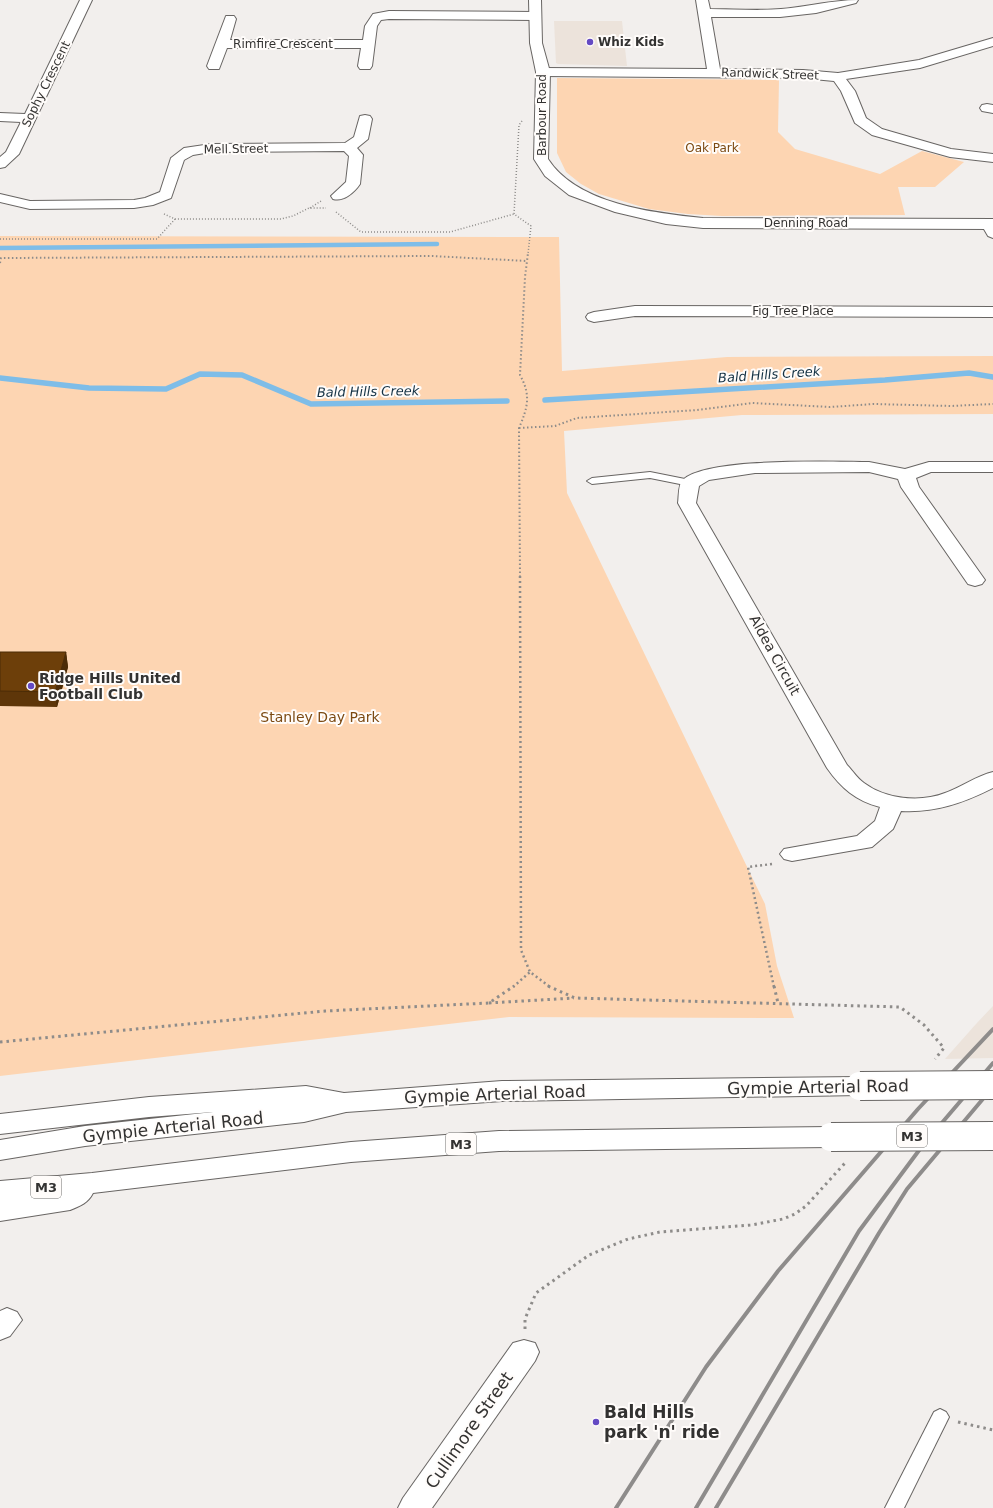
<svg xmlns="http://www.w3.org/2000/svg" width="993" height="1508" viewBox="0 0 993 1508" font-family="'DejaVu Sans',sans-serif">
  <rect width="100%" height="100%" fill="#f2efed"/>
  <!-- built -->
  <g fill="#ece3db">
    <path d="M554 21H622L627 66 558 64 556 63Z"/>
    <path d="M993 1006V1058L945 1059 976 1024Z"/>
  </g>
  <!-- green -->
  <g fill="#fdd5b2">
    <path d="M557 78 779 80 778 132 795 149 880 174 922 151 964 162 935 187H898L905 215 722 216 688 214 649 209 599 194 581 184 566 172 557 153Z"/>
    <path d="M0 236 559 237 562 371 727 357 993 356V414L742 415 564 431 567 493 765 904 777 966 794 1018 509 1017 0 1076Z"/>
  </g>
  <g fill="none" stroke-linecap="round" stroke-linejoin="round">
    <!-- stream-far1 -->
    <path stroke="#7ebde8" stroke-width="4.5" d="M0 248 437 244"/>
    <!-- stream -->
    <g stroke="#7ebde8" stroke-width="5.5">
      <path d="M0 378 89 388 166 389 200 374 242 375 311 404 507 401"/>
      <path d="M545 400 885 380 969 373 993 377"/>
    </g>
    <defs>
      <g id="service">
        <path d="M650 472 690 480 695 483 690 486 650 478 592 484 587 481 592 478Z"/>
        <path d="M940 1409 946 1412 949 1417 904 1508H885L934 1412Z"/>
      </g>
      <g id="minor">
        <path d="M80 0H92L19 154 5 167 0 168V157L6 152 21 122 0 121V113L25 114Z"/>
        <path d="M696 0H708L710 9C733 9 758 11 781 9 807 7 832 0 858 0L856 3 816 13 780 17H711L720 69 803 70 838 73 919 60 993 38V46L920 68 846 79 855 91 866 118 882 129 951 149 993 154V162L950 157 872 135 855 123 841 91 834 81 803 78 543 76 538 75 536 72 538 69 543 68 707 69Z"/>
        <path d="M389 11 535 12 539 13 541 16 539 19 535 20 389 19 381 20 377 26 372 66 370 69H360L358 66 361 48H227L219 69H209L207 66 226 16H234L236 19 230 40H363L365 26 373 14Z"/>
        <path d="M987 104 993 105V113L982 111 980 108 982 105Z"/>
        <path d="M365 115 370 116 372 119 368 139 357 148 363 155 360 184C354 193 343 202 333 199L331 196 346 182 349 156 344 151 211 152 193 155 184 160 171 198 153 205 134 208 30 209 0 202V194L30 201 134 200 145 198 160 192 171 158 184 148 211 144 345 143 354 137 360 116Z"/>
        <path d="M989 219 993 220V238L988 236 981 224 984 221Z"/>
        <path d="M635 306 993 307V317L635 316 594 322 588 320 586 317 588 314 594 312Z"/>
        <path d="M869 462 905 469 929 462H993V472H931L916 478 919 487 985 580 982 584 975 586 968 584 901 487 898 479 869 472 755 473 709 480 699 486 696 503 847 765C853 771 857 778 864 783 885 799 920 803 945 793 962 787 976 776 993 772V788C963 803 935 813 901 811L893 829 872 847 792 861 784 859 780 854 784 849 857 836 875 821 880 807C856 801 841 788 827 768L678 503C679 496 678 484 683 480 706 457 834 462 869 462Z"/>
        <path d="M7 1308 17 1312 22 1320 10 1336 0 1340V1311Z"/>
        <path d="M524 1340 535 1343 539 1352 535 1361 432 1508H398L403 1498 513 1343Z"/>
      </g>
      <path id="tertiary" d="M529 0H541L542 43 550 72 548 159C577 204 653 213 703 218L993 219V229L703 228 666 224 615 212 569 195 545 176 534 159 536 72 530 43Z"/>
      <g id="motorway">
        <path d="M860 1077 869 1079 873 1086 869 1093 860 1095 502 1101 346 1112 304 1122 85 1146 0 1160V1140L85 1126 213 1112 149 1117 0 1134V1114L149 1097 306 1086 344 1093 502 1081Z"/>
        <path d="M831 1127 841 1130 844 1137 841 1144 831 1147 499 1151 351 1162 93 1193C88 1203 80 1206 70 1210L0 1221V1181L92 1173 351 1142 499 1131Z"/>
      </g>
    </defs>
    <!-- service casing -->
    <use href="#service" stroke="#686563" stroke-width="2"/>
    <!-- minor casing -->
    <use href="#minor" stroke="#686563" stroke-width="2"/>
    <!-- tertiary casing -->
    <use href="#tertiary" stroke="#686563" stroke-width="2"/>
    <!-- motorway casing -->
    <use href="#motorway" stroke="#686563" stroke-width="2"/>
    <!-- path-far3 -->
    <g stroke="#8e8c8a" stroke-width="1.5" stroke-dasharray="1 2" stroke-linecap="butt">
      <path d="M522 121 519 125 514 214 531 226 528 254"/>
      <path d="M310 208 321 201"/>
      <path d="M336 212 361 232H450L514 214"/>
      <path d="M164 214 175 219H281L293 216 309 208H326"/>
      <path d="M0 239H157L175 219"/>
    </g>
    <!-- path-far2 -->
    <g stroke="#8e8c8a" stroke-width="2" stroke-dasharray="1.5 2.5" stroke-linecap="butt">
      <path d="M0 263 1 258 432 256 527 261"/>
      <path d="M519 428 555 426 577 418 697 410 752 403 830 407 874 404 951 406 993 404"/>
      <path d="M520 577 519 428C528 407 531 395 520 375L525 277 528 253"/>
    </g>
    <!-- path-far1 -->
    <g stroke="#8e8c8a" stroke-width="2.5" stroke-dasharray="2 3" stroke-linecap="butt">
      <path d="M520 576 521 950 530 972 550 987"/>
      <path d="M772 864 748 867 774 987"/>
      <path d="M513 987 530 972"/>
    </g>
    <!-- path -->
    <g stroke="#8e8c8a" stroke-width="3" stroke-dasharray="2.5 4" stroke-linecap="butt">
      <path d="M548 986 575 998 900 1007 924 1025 944 1048 935 1059"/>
      <path d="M774 986 778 1003"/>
      <path d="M489 1003 574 998"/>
      <path d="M0 1042 325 1011 489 1003 514 986"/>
      <path d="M525 1329V1319L536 1293 589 1255 628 1239 660 1232 752 1225 783 1219 795 1214 806 1206 845 1163"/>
      <path d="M958 1422 993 1430"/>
    </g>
    <!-- service -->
    <use href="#service" fill="#fff" fill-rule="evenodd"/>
    <!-- minor -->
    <use href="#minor" fill="#fff" fill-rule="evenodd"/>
    <!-- tertiary -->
    <use href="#tertiary" fill="#fff" fill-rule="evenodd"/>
    <!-- motorway -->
    <use href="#motorway" fill="#fff" fill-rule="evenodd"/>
    <!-- rail -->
    <g stroke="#8e8c8b" stroke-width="4">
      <path d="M616 1508 706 1367 778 1271 918 1109 993 1029"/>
      <path d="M696 1508 859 1231 923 1145 993 1063"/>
      <path d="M716 1508 879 1233 907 1189 993 1087"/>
    </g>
    <defs>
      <g id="motorway-bridge">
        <path d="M860 1086 993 1085"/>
        <path d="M831 1137 993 1136"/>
      </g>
    </defs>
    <!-- motorway-bridge casing -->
    <use href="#motorway-bridge" stroke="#686563" stroke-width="30" stroke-linecap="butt"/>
    <!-- motorway-bridge -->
    <use href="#motorway-bridge" stroke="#fff" stroke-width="28"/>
  </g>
  <!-- wall -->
  <path fill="#5e3609" d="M0 652H66L68 667 57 707 0 706Z"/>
  <!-- shaded-wall -->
  <path fill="#4c2c07" d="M66 652 68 667 57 707 55 692Z"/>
  <!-- building -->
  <path fill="#6d3f0a" stroke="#4c2c07" d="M0 652H66L55 692 0 691Z"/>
  <!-- markers -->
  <g fill="#644ac3" stroke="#fffcfa" stroke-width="1.5">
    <circle cx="590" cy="42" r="4"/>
    <circle cx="31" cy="686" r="4"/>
    <circle cx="596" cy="1422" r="4"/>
  </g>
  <g text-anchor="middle" stroke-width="4" stroke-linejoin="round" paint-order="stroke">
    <!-- far-poi labels -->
    <g font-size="12" font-weight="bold" fill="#333231" stroke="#fffcfa" text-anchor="start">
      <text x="598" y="46">Whiz Kids</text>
    </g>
    <!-- far-street labels -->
    <g font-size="12" fill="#333231" stroke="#fffcfa">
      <text x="283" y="48">Rimfire Crescent</text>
      <text transform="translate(770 74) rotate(2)" y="4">Randwick Street</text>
      <text transform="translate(46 84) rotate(-64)" y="4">Sophy Crescent</text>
      <text transform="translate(542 115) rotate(-90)" y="4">Barbour Road</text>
      <text transform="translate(236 149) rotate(-1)" y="4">Mell Street</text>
      <text x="806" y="227">Denning Road</text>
      <text x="793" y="315">Fig Tree Place</text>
    </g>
    <!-- far-park labels -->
    <g font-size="12" fill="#7c4a12" stroke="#fffcfa">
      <text x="712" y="152">Oak Park</text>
    </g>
    <!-- far-water labels -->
    <g font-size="13" font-style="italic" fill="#143143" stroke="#fffcfa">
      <text transform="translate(769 374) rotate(-4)" y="5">Bald Hills Creek</text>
      <text transform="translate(368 391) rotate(-1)" y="5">Bald Hills Creek</text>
    </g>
    <!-- shield labels -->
    <g fill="#fffcfa" stroke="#706f6d" stroke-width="1">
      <rect x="897" y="1125" width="30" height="22" rx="3"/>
      <rect x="446" y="1133" width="30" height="22" rx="3"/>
      <rect x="31" y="1176" width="30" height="22" rx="3"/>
    </g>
    <g font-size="13" font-weight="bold" fill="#333231">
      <text x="912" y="1141">M3</text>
      <text x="461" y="1149">M3</text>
      <text x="46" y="1192">M3</text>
    </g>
    <!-- street labels -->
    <g font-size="14" fill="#333231" stroke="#fffcfa">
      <text transform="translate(775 655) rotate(61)" y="5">Aldea Circuit</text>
    </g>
    <!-- poi labels -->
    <g font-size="14" font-weight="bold" fill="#333231" stroke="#fffcfa" text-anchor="start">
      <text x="39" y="683">Ridge Hills United<tspan x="39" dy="16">Football Club</tspan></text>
    </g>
    <!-- park labels -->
    <g font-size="14" fill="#7c4a12" stroke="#fffcfa">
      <text x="320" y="722">Stanley Day Park</text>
    </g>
    <!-- near-street labels -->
    <g font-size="17" fill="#333231" stroke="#fffcfa">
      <text transform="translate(818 1087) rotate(-1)" y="6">Gympie Arterial Road</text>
      <text transform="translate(495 1094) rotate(-2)" y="6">Gympie Arterial Road</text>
      <text transform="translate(173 1127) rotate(-6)" y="6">Gympie Arterial Road</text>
      <text transform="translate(469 1430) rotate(-55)" y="6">Cullimore Street</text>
    </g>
    <!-- near-poi labels -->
    <g font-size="17" font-weight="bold" fill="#333231" stroke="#fffcfa" text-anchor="start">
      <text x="604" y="1418">Bald Hills<tspan x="604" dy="20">park 'n' ride</tspan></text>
    </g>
  </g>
</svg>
